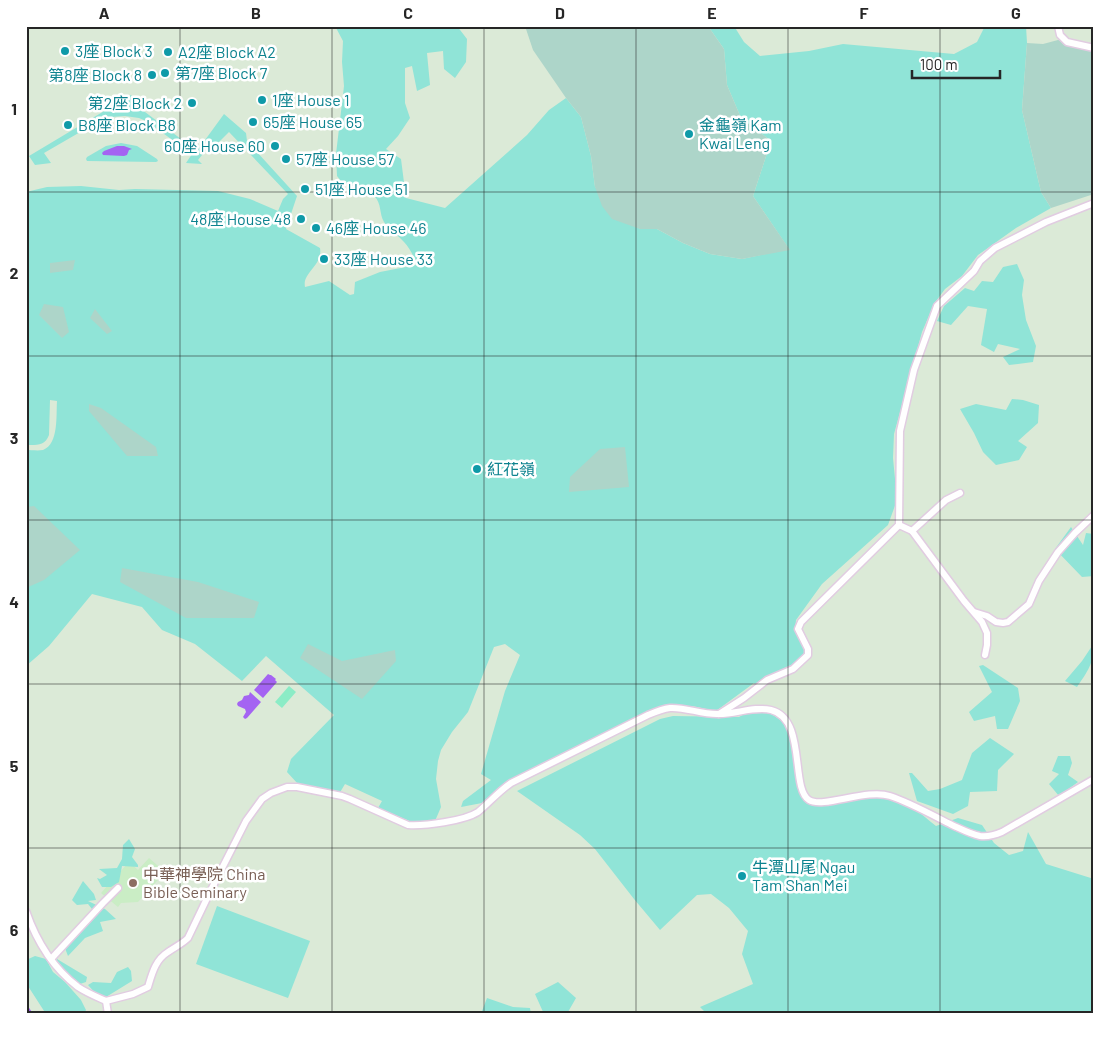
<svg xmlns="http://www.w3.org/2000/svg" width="1120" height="1040" viewBox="0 0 1120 1040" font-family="Barlow,'Noto Sans TC',sans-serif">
  <rect width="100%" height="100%" fill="#dbead7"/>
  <!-- education -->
  <path fill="#caedc5" d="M149 858 165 872 138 902 121 903 118 907 101 893 129 862 138 870Z"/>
  <!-- green -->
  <g fill="#90e4d7">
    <path d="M335 26H457L467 39 466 62 455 78 444 69 443 51 427 53 430 85 417 91 412 66 405 68V103L410 118 398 136 386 149 401 159 406 198 445 208 527 135 549 110 566 98 581 117 591 156 595 187 640 229H657L683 243 710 254 742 259 789 249 753 196 771 141 741 118 727 85 724 49 708 26H734L744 42 760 56 809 51 843 44 954 54 977 42 985 26H1026L1027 43 1022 110 1041 192 1051 208 1016 228 978 255 962 276 945 289 934 304 922 332 894 434 893 458 897 500 888 525 822 584 796 620 795 630 806 649 801 658 760 689 754 683 716 711 692 706H670L597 737 510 780 482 803 461 807 463 801 491 780 481 774 505 691 520 655 505 644 494 647 468 712 452 732 441 750 438 761 436 779 441 807 435 821 412 822 378 808 382 801 345 784 339 794 298 784 287 772 291 759 334 715 266 656 242 681 195 644 162 630 142 607 92 594 49 646 26 666V450C31 450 38 451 43 450 59 444 56 415 57 401L50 400 49 435C45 446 37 445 26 445V192L47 187 81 186 119 190 135 189 218 191 250 199 278 211 283 199 288 194 229 132 209 152 206 150 198 160 202 164 186 163 192 154 146 121 139 118 125 116 111 117 101 120 44 153 51 163 35 165 29 156 131 95 141 109 197 151 224 114 246 133 247 141 297 196 286 229 320 248C323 266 302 272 305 287L329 281 350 295 354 294 355 282 380 272 416 265 417 263C413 256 410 248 404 242 398 235 389 230 384 222 379 214 382 203 374 196L341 181 337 176 336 154 344 86 342 62 343 41Z"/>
    <path d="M121 143 137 146 157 159 158 161 156 162 87 161 86 159 87 157 106 146Z"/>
    <path d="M1017 264 1024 280 1022 295 1026 320 1036 346 1033 362 1009 365 1003 357 1020 349 998 344 994 352 981 345 987 309 968 306 951 325 937 321 944 306 965 288 974 291 982 281 993 282 1003 267Z"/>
    <path d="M1012 399 1023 400 1039 405 1038 423 1018 441 1027 447 1019 460 996 465 983 452 974 433 960 409 976 404 1006 410Z"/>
    <path d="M1071 527 1083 545 1086 533 1094 534V560H1091L1094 565V576L1082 577 1055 549Z"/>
    <path d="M1094 643C1094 663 1088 671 1077 687L1065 681 1082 661Z"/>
    <path d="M983 665 1018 688 1020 701 1008 729H997L995 716 974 721 969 712 992 692 979 666Z"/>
    <path d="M773 707V715L786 724 792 745 800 792 817 804C847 800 884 789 912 807 920 812 928 820 936 826L958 818 982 825 994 843 1009 855 1023 851 1028 832 1046 864 1094 879V1014H707L700 1007 753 984 742 954 748 931 729 908 711 894 697 895 660 930 634 899 595 849 580 835 517 791 660 719 673 716 739 717 755 708Z"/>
    <path d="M990 738 1014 754 998 770 997 791 970 792 968 806 953 814 917 801 909 773H912L928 791 940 789 962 780 972 753Z"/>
    <path d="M1058 756H1070L1072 763 1068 775 1078 782 1059 796 1049 784 1059 774 1052 771Z"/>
    <path d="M129 839 135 849 132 857 138 865V867L122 866 119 882 111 887H102L97 878 100 879 107 875 99 869 117 868 122 859 123 845Z"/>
    <path d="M83 881 94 894 96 900 88 901 105 909 116 919 100 922 103 931 85 938 68 956 63 943 85 927 92 909 88 904 77 905 72 900Z"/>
    <path d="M217 906 310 941 288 998 196 964Z"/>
    <path d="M35 956 46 959 53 972 65 982 81 1000 86 1010 84 1014H46L26 983V960Z"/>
    <path d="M57 959 87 977 86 982 80 984 61 976 56 963Z"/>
    <path d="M128 967 131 971 132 981 106 997 97 995 88 985 93 982 111 983 117 972Z"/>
    <path d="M558 982 576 998 568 1012 572 1014H544L535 994Z"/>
    <path d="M487 998 513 1007 530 1008 531 1014H472L482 1011Z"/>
  </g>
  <!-- cemetery -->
  <g fill="#add5c9">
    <path d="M525 26H708L724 49 727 85 741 118 771 141 753 196 790 250 742 259 710 254 683 243 657 229H640L612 219 602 206 595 187 591 156 581 117 566 98 533 50Z"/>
    <path d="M1058 40 1094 48V194L1051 208 1041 192 1022 110 1027 43 1043 44Z"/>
    <path d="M75 260 73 270 50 273V263Z"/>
    <path d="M44 304 63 307 69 332 62 338 39 315Z"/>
    <path d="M95 309 112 331 107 334 90 318Z"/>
    <path d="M89 404 101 408 156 447 158 456H127L89 411Z"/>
    <path d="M625 447 629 487 569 492 570 477 600 449Z"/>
    <path d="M34 506 80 550 44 580 26 588V507Z"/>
    <path d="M122 568 198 582 259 602 254 618H186L120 582Z"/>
    <path d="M308 644 342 661 395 650 396 661 362 699 300 658Z"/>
  </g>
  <!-- pitch -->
  <path fill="#8becc6" d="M289 686 296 692 282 708 275 702Z"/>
  <!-- water -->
  <g fill="#a464f2">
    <path d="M117 146H124L132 149 129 150 127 155 124 156 103 155 102 153 104 151Z"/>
    <path d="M268 674 270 675H271L276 679 275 680 277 682 263 698 254 690Z"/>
    <path d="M250 692 261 702 247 718 245 719 243 717 246 712 245 709 238 706 237 704 238 702 242 700 244 696 249 695Z"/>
  </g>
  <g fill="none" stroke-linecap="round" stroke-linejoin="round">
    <!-- stream -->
    <path stroke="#a464f2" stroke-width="2" d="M26 1005 32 1014"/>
    <defs>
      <g id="street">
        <path d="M1058 26 1060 35 1067 42 1094 48"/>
        <path d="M899 525 912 531 964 601 982 622 987 633V645L985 655"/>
        <path d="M912 531 946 500 960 493"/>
        <path d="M974 612 987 616 996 622 1003 623 1008 622 1029 604 1039 581 1058 552 1075 533 1094 515"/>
        <path d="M719 714 744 698 767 680 793 669 808 655V649L798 629 801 622 899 525 900 431 914 370 937 306 974 271 980 261 995 248 1046 222 1094 203"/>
        <path d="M26 911C36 940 53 968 78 987 87 993 97 997 106 1001"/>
        <path d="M51 959 103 903 118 888"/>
        <path d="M106 1001 133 994 148 987C152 974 155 960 168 952 175 947 182 944 188 938L211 890 246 821 262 799 271 793 287 787H297L342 796 350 799 408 825C425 826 464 821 478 812 489 803 498 792 511 783L648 715C655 712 662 709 670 708 686 707 702 715 719 714 736 714 755 706 771 710 807 719 790 788 809 800 823 809 867 788 890 796 911 803 932 815 952 825 961 829 970 834 980 836 988 837 995 835 1002 832L1094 779"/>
        <path d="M106 1001 108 1014"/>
      </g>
    </defs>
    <!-- street casing -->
    <use href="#street" stroke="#e1cce1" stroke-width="9"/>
    <!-- street -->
    <use href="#street" stroke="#fff" stroke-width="6"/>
  </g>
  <!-- grid -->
  <path fill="none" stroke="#262626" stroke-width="1" stroke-opacity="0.55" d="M180 26V1014M332 26V1014M484 26V1014M636 26V1014M788 26V1014M940 26V1014M26 192H1094M26 356H1094M26 520H1094M26 684H1094M26 848H1094"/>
  <!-- markers -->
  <g fill="#0f9aa8" stroke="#fff" stroke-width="2">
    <circle cx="65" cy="51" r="5"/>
    <circle cx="168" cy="52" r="5"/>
    <circle cx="165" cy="73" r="5"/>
    <circle cx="152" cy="75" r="5"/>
    <circle cx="262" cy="100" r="5"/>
    <circle cx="192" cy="103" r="5"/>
    <circle cx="253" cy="122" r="5"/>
    <circle cx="68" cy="125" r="5"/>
    <circle cx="689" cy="134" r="5"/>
    <circle cx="275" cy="146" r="5"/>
    <circle cx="286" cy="159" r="5"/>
    <circle cx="305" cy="189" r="5"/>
    <circle cx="301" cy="219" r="5"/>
    <circle cx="316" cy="228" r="5"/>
    <circle cx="324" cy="259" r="5"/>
    <circle cx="477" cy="469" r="5"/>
    <circle cx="742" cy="876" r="5"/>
  </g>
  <circle fill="#8d6e63" stroke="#fff" stroke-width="2" cx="133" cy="883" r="5"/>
  <g text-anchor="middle" stroke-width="5" stroke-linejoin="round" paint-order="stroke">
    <!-- culture labels -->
    <g font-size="16" fill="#0d838f" stroke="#fff" text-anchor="start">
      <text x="75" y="57">3座 Block 3</text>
      <text x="178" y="58">A2座 Block A2</text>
      <text x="175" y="79">第7座 Block 7</text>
      <text x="142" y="81" text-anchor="end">第8座 Block 8</text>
      <text x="272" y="106">1座 House 1</text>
      <text x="182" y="109" text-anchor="end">第2座 Block 2</text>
      <text x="263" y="128">65座 House 65</text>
      <text x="78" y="131">B8座 Block B8</text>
      <text x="699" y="131">金龜嶺 Kam<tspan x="699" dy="18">Kwai Leng</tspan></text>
      <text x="265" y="152" text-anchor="end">60座 House 60</text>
      <text x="296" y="165">57座 House 57</text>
      <text x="315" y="195">51座 House 51</text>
      <text x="291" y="225" text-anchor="end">48座 House 48</text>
      <text x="326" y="234">46座 House 46</text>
      <text x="334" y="265">33座 House 33</text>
      <text x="487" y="475">紅花嶺</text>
      <text x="752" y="873">牛潭山尾 Ngau<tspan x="752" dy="18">Tam Shan Mei</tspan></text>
    </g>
    <!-- education labels -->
    <g font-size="16" fill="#785e54" stroke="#fff" text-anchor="start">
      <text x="143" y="880">中華神學院 China<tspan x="143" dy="18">Bible Seminary</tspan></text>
    </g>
  </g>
  <!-- border -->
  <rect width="1120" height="1040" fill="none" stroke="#ffffff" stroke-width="55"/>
  <!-- scale -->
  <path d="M912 70v8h88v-8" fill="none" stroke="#262626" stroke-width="2.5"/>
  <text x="920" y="70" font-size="15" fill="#262626" stroke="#ffffff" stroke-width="4" paint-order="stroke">100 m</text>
  <rect x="28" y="28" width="1064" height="984" fill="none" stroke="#262626" stroke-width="2"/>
  <g font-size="16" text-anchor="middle" font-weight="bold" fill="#262626">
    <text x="104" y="19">A</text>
    <text x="256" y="19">B</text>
    <text x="408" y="19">C</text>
    <text x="560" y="19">D</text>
    <text x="712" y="19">E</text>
    <text x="864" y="19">F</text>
    <text x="1016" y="19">G</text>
    <text x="14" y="115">1</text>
    <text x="14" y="279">2</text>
    <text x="14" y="444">3</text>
    <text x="14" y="608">4</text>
    <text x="14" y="772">5</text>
    <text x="14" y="936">6</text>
  </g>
</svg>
